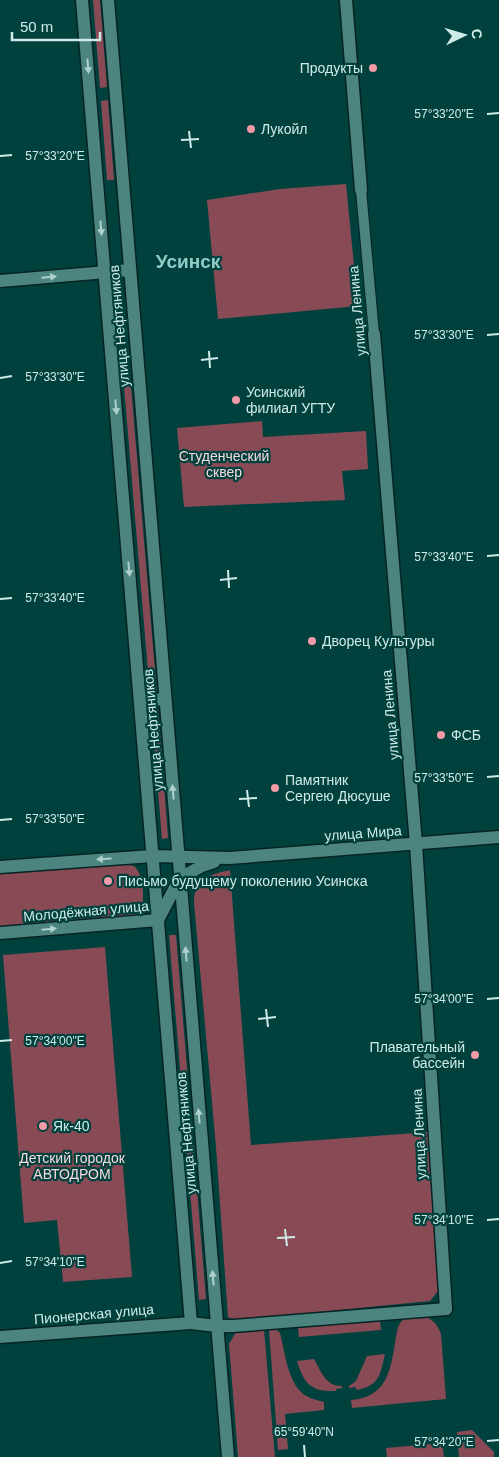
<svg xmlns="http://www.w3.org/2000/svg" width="499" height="1457" viewBox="0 0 499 1457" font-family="Arial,sans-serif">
  <rect width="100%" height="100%" fill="#00413e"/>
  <!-- green -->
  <g fill="#884b56">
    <path d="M93 0H100L107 87 100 88Z"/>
    <path d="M108 100 114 180H107L101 101Z"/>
    <path d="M346 184 358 306 218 319 207 200 280 189Z"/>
    <path d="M122 363H129L157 694 150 695Z"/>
    <path d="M262 421 263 437 366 431 368 469 342 471 345 500 184 507 177 428Z"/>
    <path d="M158 706 168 838 162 839 151 707Z"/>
    <path d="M123 864 134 866C144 874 144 898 142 910L134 916 0 928V874Z"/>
    <path d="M230 870 251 1145 429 1132 440 1282 438 1291 430 1301 235 1320 228 1317 216 1147 194 903C194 878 209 875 230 870Z"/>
    <path d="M169 935H176L206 1299 199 1300Z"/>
    <path d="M105 947 132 1277 63 1282 57 1220 24 1223 3 955Z"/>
    <path d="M423 1316C434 1320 437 1324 441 1334L446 1399 352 1408 351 1400C389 1397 391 1367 396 1337 397 1331 398 1323 404 1319 409 1316 417 1317 423 1316Z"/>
    <path d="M380 1320 381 1330 299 1337 298 1328Z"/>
    <path d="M264 1330 275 1457H238L229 1344 236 1332Z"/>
    <path d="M269 1330H277L280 1333C285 1352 287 1379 302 1393 308 1398 316 1400 324 1402V1410L285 1414 288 1449 278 1450Z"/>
    <path d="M385 1354C380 1374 380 1386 356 1390V1387L349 1388V1386L356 1381 367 1356Z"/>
    <path d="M314 1359C321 1371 326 1387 342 1386V1388L336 1389V1391C311 1392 304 1384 297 1361Z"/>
    <path d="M472 1430 494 1452V1457H459L457 1432Z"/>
    <path d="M442 1443 444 1457H387L386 1448Z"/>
  </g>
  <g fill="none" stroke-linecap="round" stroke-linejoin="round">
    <defs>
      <path id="pedestrian" d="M361 190 374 334"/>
      <path id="minor" d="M217 1326H233L446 1309"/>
      <g id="tertiary">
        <path d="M346 0 361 190"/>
        <path d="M374 334 416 844 446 1309"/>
        <path d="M0 1337 191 1323"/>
      </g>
      <g id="secondary">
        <path d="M82 0 191 1323 217 1326"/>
        <path d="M108 0 228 1457"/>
        <path d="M0 281 130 270"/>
        <path d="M140 701 165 699"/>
        <path d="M0 867 152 856 229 858 499 837"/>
        <path d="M0 933 158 920 180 878 202 866 214 862"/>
      </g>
    </defs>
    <!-- pedestrian casing -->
    <use href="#pedestrian" stroke="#062422" stroke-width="12"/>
    <!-- minor casing -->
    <use href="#minor" stroke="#062422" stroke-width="15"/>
    <!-- tertiary casing -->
    <use href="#tertiary" stroke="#062422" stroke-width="15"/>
    <!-- secondary casing -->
    <use href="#secondary" stroke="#062422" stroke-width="15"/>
    <!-- pedestrian -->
    <use href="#pedestrian" stroke="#4c8480" stroke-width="10"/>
    <!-- minor -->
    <use href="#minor" stroke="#4c8480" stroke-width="12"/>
    <!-- tertiary -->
    <use href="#tertiary" stroke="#4c8480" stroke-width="12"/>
    <!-- secondary -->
    <use href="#secondary" stroke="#4c8480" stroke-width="12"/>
  </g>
  <!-- one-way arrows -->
  <defs><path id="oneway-solid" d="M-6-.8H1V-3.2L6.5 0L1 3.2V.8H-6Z" transform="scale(1.25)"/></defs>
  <g fill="#aed1ce">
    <use href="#oneway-solid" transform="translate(88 66) rotate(85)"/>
    <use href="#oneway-solid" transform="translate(101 228) rotate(85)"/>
    <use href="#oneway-solid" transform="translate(49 277) rotate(-5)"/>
    <use href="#oneway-solid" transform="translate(116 407) rotate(85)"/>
    <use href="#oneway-solid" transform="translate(129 569) rotate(85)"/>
    <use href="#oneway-solid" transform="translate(173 792) rotate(-95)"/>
    <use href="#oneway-solid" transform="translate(104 859) rotate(177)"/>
    <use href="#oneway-solid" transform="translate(49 929) rotate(-5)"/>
    <use href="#oneway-solid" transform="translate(186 954) rotate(-95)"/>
    <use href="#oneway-solid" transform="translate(199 1116) rotate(-95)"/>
    <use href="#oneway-solid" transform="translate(213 1278) rotate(-95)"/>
  </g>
  <!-- ticks -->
  <path fill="none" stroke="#cfebe8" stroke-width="2" d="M487 114 499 113M189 131 191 148M181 140 199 139M0 156 12 155M487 335 499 334M209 351 210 368M201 360 218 358M0 378 12 376M487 556 499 555M228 570 229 588M220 580 237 578M0 599 12 598M487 777 499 776M247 790 249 807M239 799 257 798M0 820 12 819M487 999 499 998M266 1009 268 1027M258 1019 276 1017M0 1041 12 1040M487 1220 499 1219M285 1229 287 1246M277 1238 295 1237M0 1263 12 1261M487 1441 499 1440M304 1445 305 1457"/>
  <!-- markers -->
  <g fill="#f39aa9" stroke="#00413e" stroke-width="2">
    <circle cx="373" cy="68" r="5"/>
    <circle cx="251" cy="129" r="5"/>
    <circle cx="236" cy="400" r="5"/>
    <circle cx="312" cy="641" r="5"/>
    <circle cx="441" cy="735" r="5"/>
    <circle cx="275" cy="788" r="5"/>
    <circle cx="108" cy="881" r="5"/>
    <circle cx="475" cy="1055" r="5"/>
    <circle cx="43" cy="1126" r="5"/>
  </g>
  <g text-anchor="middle" stroke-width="4.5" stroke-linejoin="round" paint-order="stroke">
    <!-- poi labels -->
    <g font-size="14" fill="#cfebe8" stroke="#00413e" text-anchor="start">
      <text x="363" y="73" text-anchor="end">Продукты</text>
      <text x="261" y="134">Лукойл</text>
      <text x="246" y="397">Усинский<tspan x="246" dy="16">филиал УГТУ</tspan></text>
      <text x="322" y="646">Дворец Культуры</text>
      <text x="451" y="740">ФСБ</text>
      <text x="285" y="785">Памятник<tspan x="285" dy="16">Сергею Дюсуше</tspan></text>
      <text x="118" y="886">Письмо будущему поколению Усинска</text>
      <text x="465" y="1052" text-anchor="end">Плавательный<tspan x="465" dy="16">бассейн</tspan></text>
      <text x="53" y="1131">Як-40</text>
    </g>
    <!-- street labels -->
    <g font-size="14" fill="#cfebe8" stroke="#00413e">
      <text transform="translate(357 311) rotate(-95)" y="5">улица Ленина</text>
      <text transform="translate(119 326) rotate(-95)" y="5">улица Нефтяников</text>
      <text transform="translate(390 715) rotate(-95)" y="5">улица Ленина</text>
      <text transform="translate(153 730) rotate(-95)" y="5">улица Нефтяников</text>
      <text transform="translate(363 833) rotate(-4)" y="5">улица Мира</text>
      <text transform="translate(86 911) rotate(-5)" y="5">Молодёжная улица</text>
      <text transform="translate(186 1133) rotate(-95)" y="5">улица Нефтяников</text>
      <text transform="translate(419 1134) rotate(-93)" y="5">улица Ленина</text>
      <text transform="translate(94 1314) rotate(-5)" y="5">Пионерская улица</text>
    </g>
    <!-- park labels -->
    <g font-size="14" fill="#f6dadd" stroke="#00413e">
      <text x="224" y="461">Студенческий<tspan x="224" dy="16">сквер</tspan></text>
      <text x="72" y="1163">Детский городок<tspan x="72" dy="16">АВТОДРОМ</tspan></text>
    </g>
    <!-- district labels -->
    <g font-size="19" font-weight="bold" fill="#92ccc7" stroke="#00413e">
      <text x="188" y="268">Усинск</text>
    </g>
  </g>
  <g font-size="12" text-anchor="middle" fill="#cfebe8" stroke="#00413e" stroke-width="4.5" stroke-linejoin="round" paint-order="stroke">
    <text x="444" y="118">57°33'20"E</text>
    <text x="55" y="160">57°33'20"E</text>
    <text x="444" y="339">57°33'30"E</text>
    <text x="55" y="381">57°33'30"E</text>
    <text x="444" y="561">57°33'40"E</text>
    <text x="55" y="602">57°33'40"E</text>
    <text x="444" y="782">57°33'50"E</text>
    <text x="55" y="823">57°33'50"E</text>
    <text x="444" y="1003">57°34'00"E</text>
    <text x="55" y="1045">57°34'00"E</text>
    <text x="444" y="1224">57°34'10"E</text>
    <text x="55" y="1266">57°34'10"E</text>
    <text x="304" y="1436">65°59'40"N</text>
    <text x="444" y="1446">57°34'20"E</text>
  </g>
  <!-- north arrow -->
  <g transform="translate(464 35) rotate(85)" stroke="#00413e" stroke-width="4" paint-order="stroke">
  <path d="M0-4L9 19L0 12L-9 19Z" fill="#cfebe8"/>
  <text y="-8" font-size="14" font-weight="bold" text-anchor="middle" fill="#cfebe8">С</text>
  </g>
  <!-- scale -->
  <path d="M12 32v8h88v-8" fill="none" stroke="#cfebe8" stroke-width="2.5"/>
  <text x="20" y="32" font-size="15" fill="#cfebe8" stroke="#00413e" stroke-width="4" paint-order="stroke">50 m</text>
</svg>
